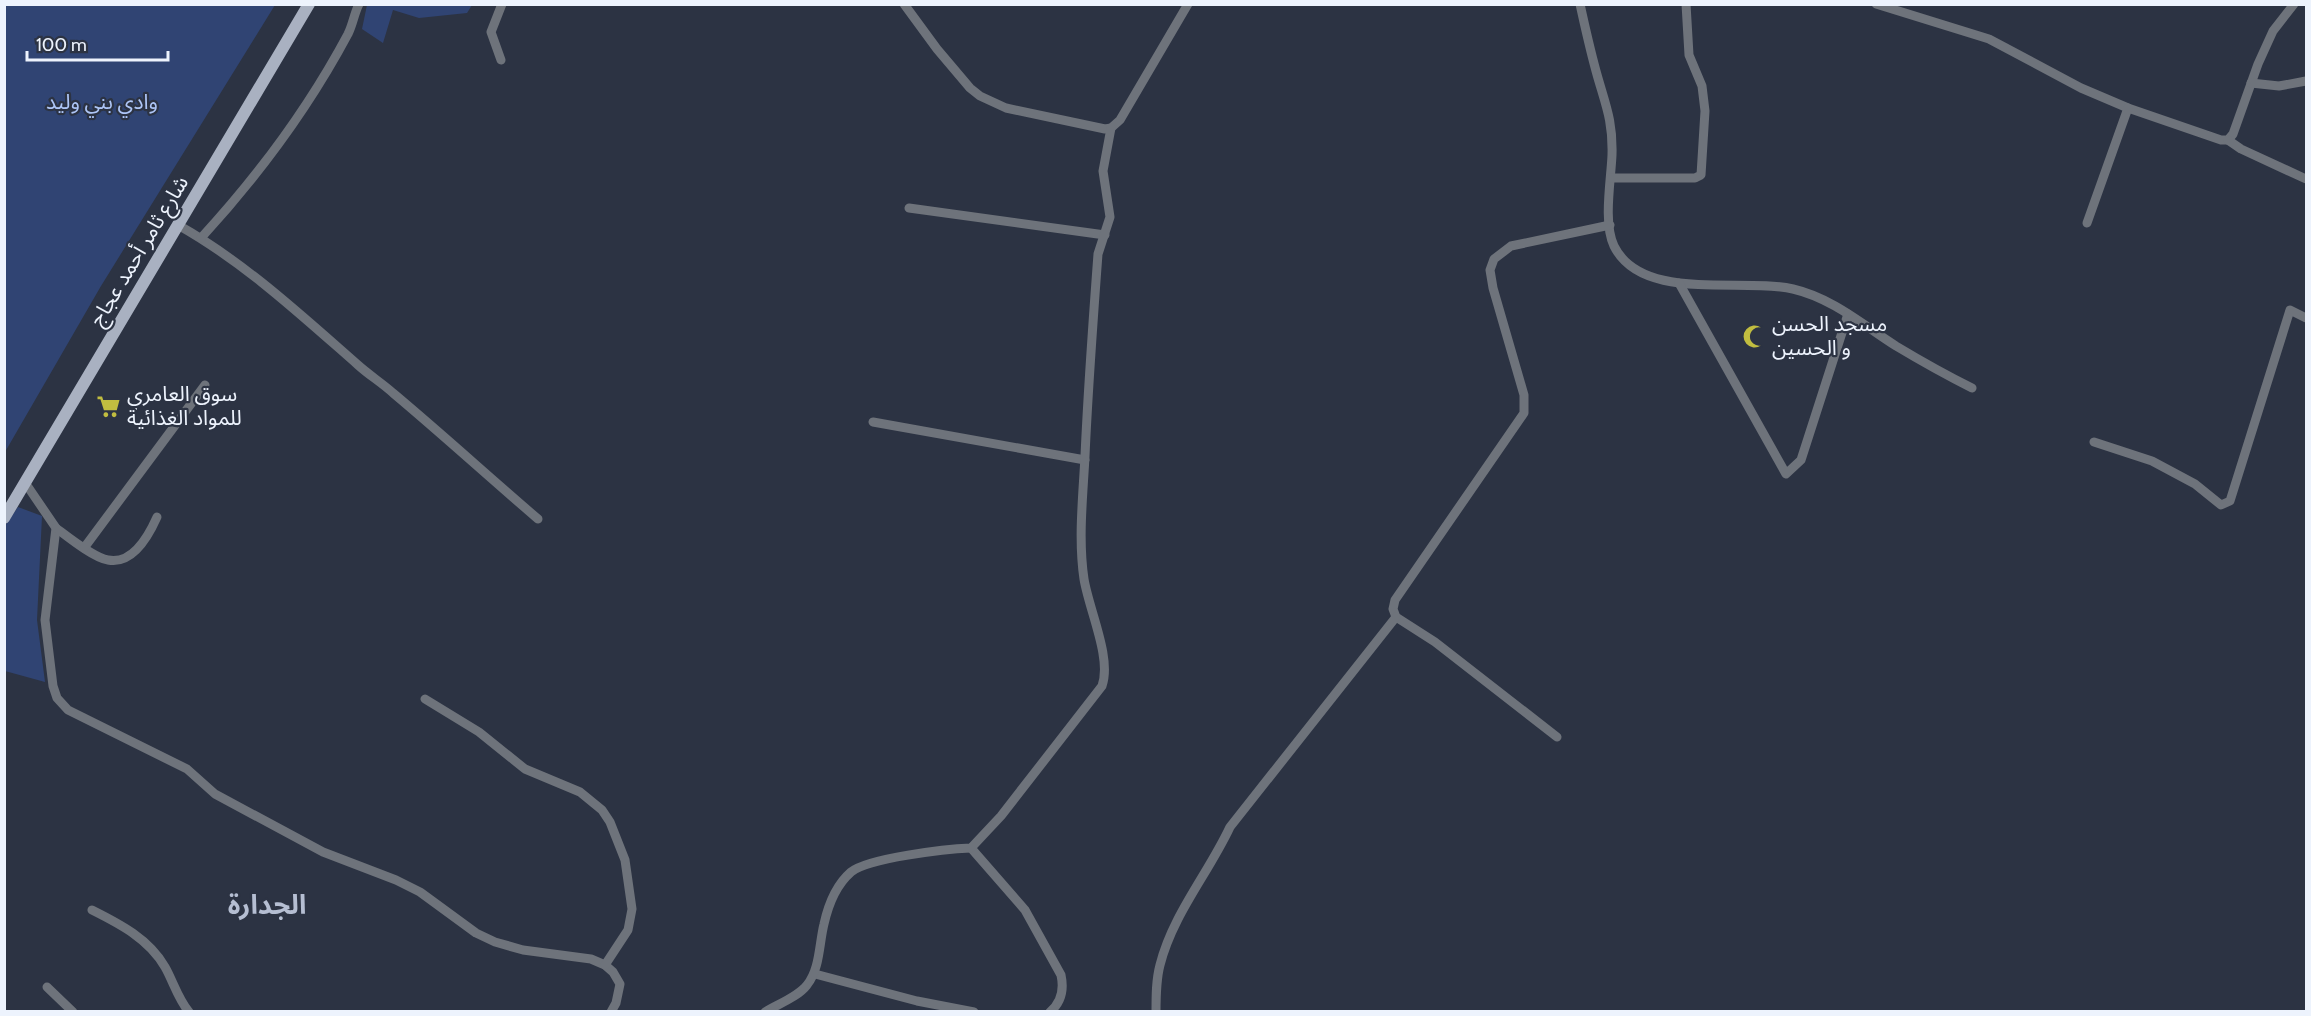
<svg xmlns="http://www.w3.org/2000/svg" width="2311" height="1016" viewBox="0 0 2311 1016" font-family="Cabin,'Noto Sans Arabic',sans-serif">
  <rect width="100%" height="100%" fill="#2c3343"/>
  <!-- green -->
  <g fill="#304473">
    <path d="M5 4 275 5 101 286 5 452Z"/>
    <path d="M367 5V4L472 5 467 13 419 18 393 10 383 43 362 29Z"/>
    <path d="M18 507 42 516 37 620 45 682 5 671 4 527Z"/>
  </g>
  <g fill="none" stroke-linecap="round" stroke-linejoin="round">
    <!-- minor -->
    <g stroke="#6e737b" stroke-width="9">
      <path d="M904 4 937 49 970 88 980 96 1006 108 1105 129 1111 128 1120 120 1188 4"/>
      <path d="M1580 4C1585 27 1590 49 1596 71 1605 104 1613 119 1612 155 1611 180 1603 223 1614 246 1642 303 1743 277 1793 289 1832 298 1863 325 1896 346 1921 361 1946 375 1972 388"/>
      <path d="M1876 4 1989 39 2081 88 2128 108 2221 140H2228L2233 134 2258 64 2273 31 2294 4"/>
      <path d="M501 60 491 32 502 4"/>
      <path d="M2251 83 2279 86 2306 81"/>
      <path d="M2228 140 2241 149 2306 179"/>
      <path d="M1611 178H1695L1701 175 1705 111 1702 86 1689 55 1686 4"/>
      <path d="M909 208 1105 235"/>
      <path d="M2087 223 2128 108"/>
      <path d="M178 225C244 262 301 315 358 365 369 375 382 383 393 393 442 434 489 477 538 519"/>
      <path d="M201 238C258 176 308 109 348 34 353 24 354 14 359 4"/>
      <path d="M1679 283 1786 474 1801 460 1848 314"/>
      <path d="M873 422 1085 460"/>
      <path d="M2094 442 2152 461 2195 484 2221 505 2230 501 2290 310 2306 318"/>
      <path d="M26 484 56 528 45 620 53 686 57 698 68 710 187 769 215 794 323 852 396 880 420 892 476 933 495 942 523 950 591 959 605 965 613 972 620 984 616 1003 611 1012"/>
      <path d="M56 528C68 537 94 558 108 560 133 565 149 535 157 517"/>
      <path d="M84 548 205 385"/>
      <path d="M425 699 479 732 525 769 580 792 602 810 610 822 625 860 632 909 628 930 605 965"/>
      <path d="M1557 737 1435 642 1396 617 1393 609 1395 600 1524 413V395L1493 288 1490 270 1494 259 1511 246 1610 225"/>
      <path d="M971 848 1025 910 1061 975C1064 989 1062 1002 1050 1012"/>
      <path d="M92 910C120 924 149 939 165 967 173 981 178 999 189 1012"/>
      <path d="M815 974 917 1001 974 1012"/>
      <path d="M47 987 73 1012"/>
      <path d="M765 1012C778 1004 798 997 807 985 820 969 819 944 824 924 828 906 836 885 851 872 868 858 946 849 971 848L1001 816 1102 686C1112 658 1089 610 1084 579 1078 539 1083 496 1085 456 1088 388 1093 321 1098 254L1110 217 1103 171 1111 128"/>
      <path d="M1156 1012C1156 996 1156 980 1160 965 1173 914 1208 874 1230 827L1396 617"/>
    </g>
    <!-- major -->
    <path stroke="#a9b1c1" stroke-width="12" d="M4 518 309 4"/>
  </g>
  <!-- icons -->
  <defs>
    <symbol id="mosque-bare" viewBox="-9 -9 18 18"><path d="M3.5-4.9A6 6 0 1 0 3.5 4.9A5 5 0 1 1 3.5-4.9Z" fill="#c1bd40" stroke="#2c3343" stroke-width="2.5" paint-order="stroke"/></symbol>
    <symbol id="supermarket-bare" viewBox="-9 -9 18 18"><path d="M-6-5.5h2.5l.6 2H6L4.5 2H-2.5L-4.4-4H-6ZM-1.5 3.2a1.3 1.3 0 1 0 .1 0ZM3 3.2a1.3 1.3 0 1 0 .1 0Z" fill="#c1bd40" stroke="#2c3343" stroke-width="2.5" paint-order="stroke"/></symbol>
  </defs>
  <g fill-rule="evenodd">
    <use href="#mosque-bare" x="1738" y="320" width="33" height="33"/>
    <use href="#supermarket-bare" x="92" y="390" width="33" height="33"/>
  </g>
  <g text-anchor="middle" stroke-width="4.5" stroke-linejoin="round" paint-order="stroke">
    <!-- park labels -->
    <g font-size="21" fill="#aec6f7" stroke="#2c3343">
      <text x="102" y="109">وادي بني وليد</text>
    </g>
    <!-- street labels -->
    <g font-size="21" fill="#edf3fd" stroke="#2c3343">
      <text transform="translate(139 251) rotate(-59)" y="7">شارع ثامر أحمد عجاج</text>
    </g>
    <!-- poi labels -->
    <g font-size="21" fill="#edf3fd" stroke="#2c3343" text-anchor="start">
      <text x="1772" y="331">مسجد الحسن<tspan x="1772" dy="24">و الحسين</tspan></text>
      <text x="127" y="401">سوق العامري<tspan x="127" dy="24">للمواد الغذائية</tspan></text>
    </g>
    <!-- district labels -->
    <g font-size="27" font-weight="bold" fill="#b5bed2" stroke="#2c3343">
      <text x="267" y="914">الجدارة</text>
    </g>
  </g>
  <!-- border -->
  <rect width="2311" height="1016" fill="none" stroke="#edf3fd" stroke-width="12"/>
  <!-- scale -->
  <path d="M27 51v9h141v-9" fill="none" stroke="#edf3fd" stroke-width="3"/>
  <text x="36" y="51" font-size="18" fill="#edf3fd" stroke="#2c3343" stroke-width="4.5" paint-order="stroke">100 m</text>
</svg>
